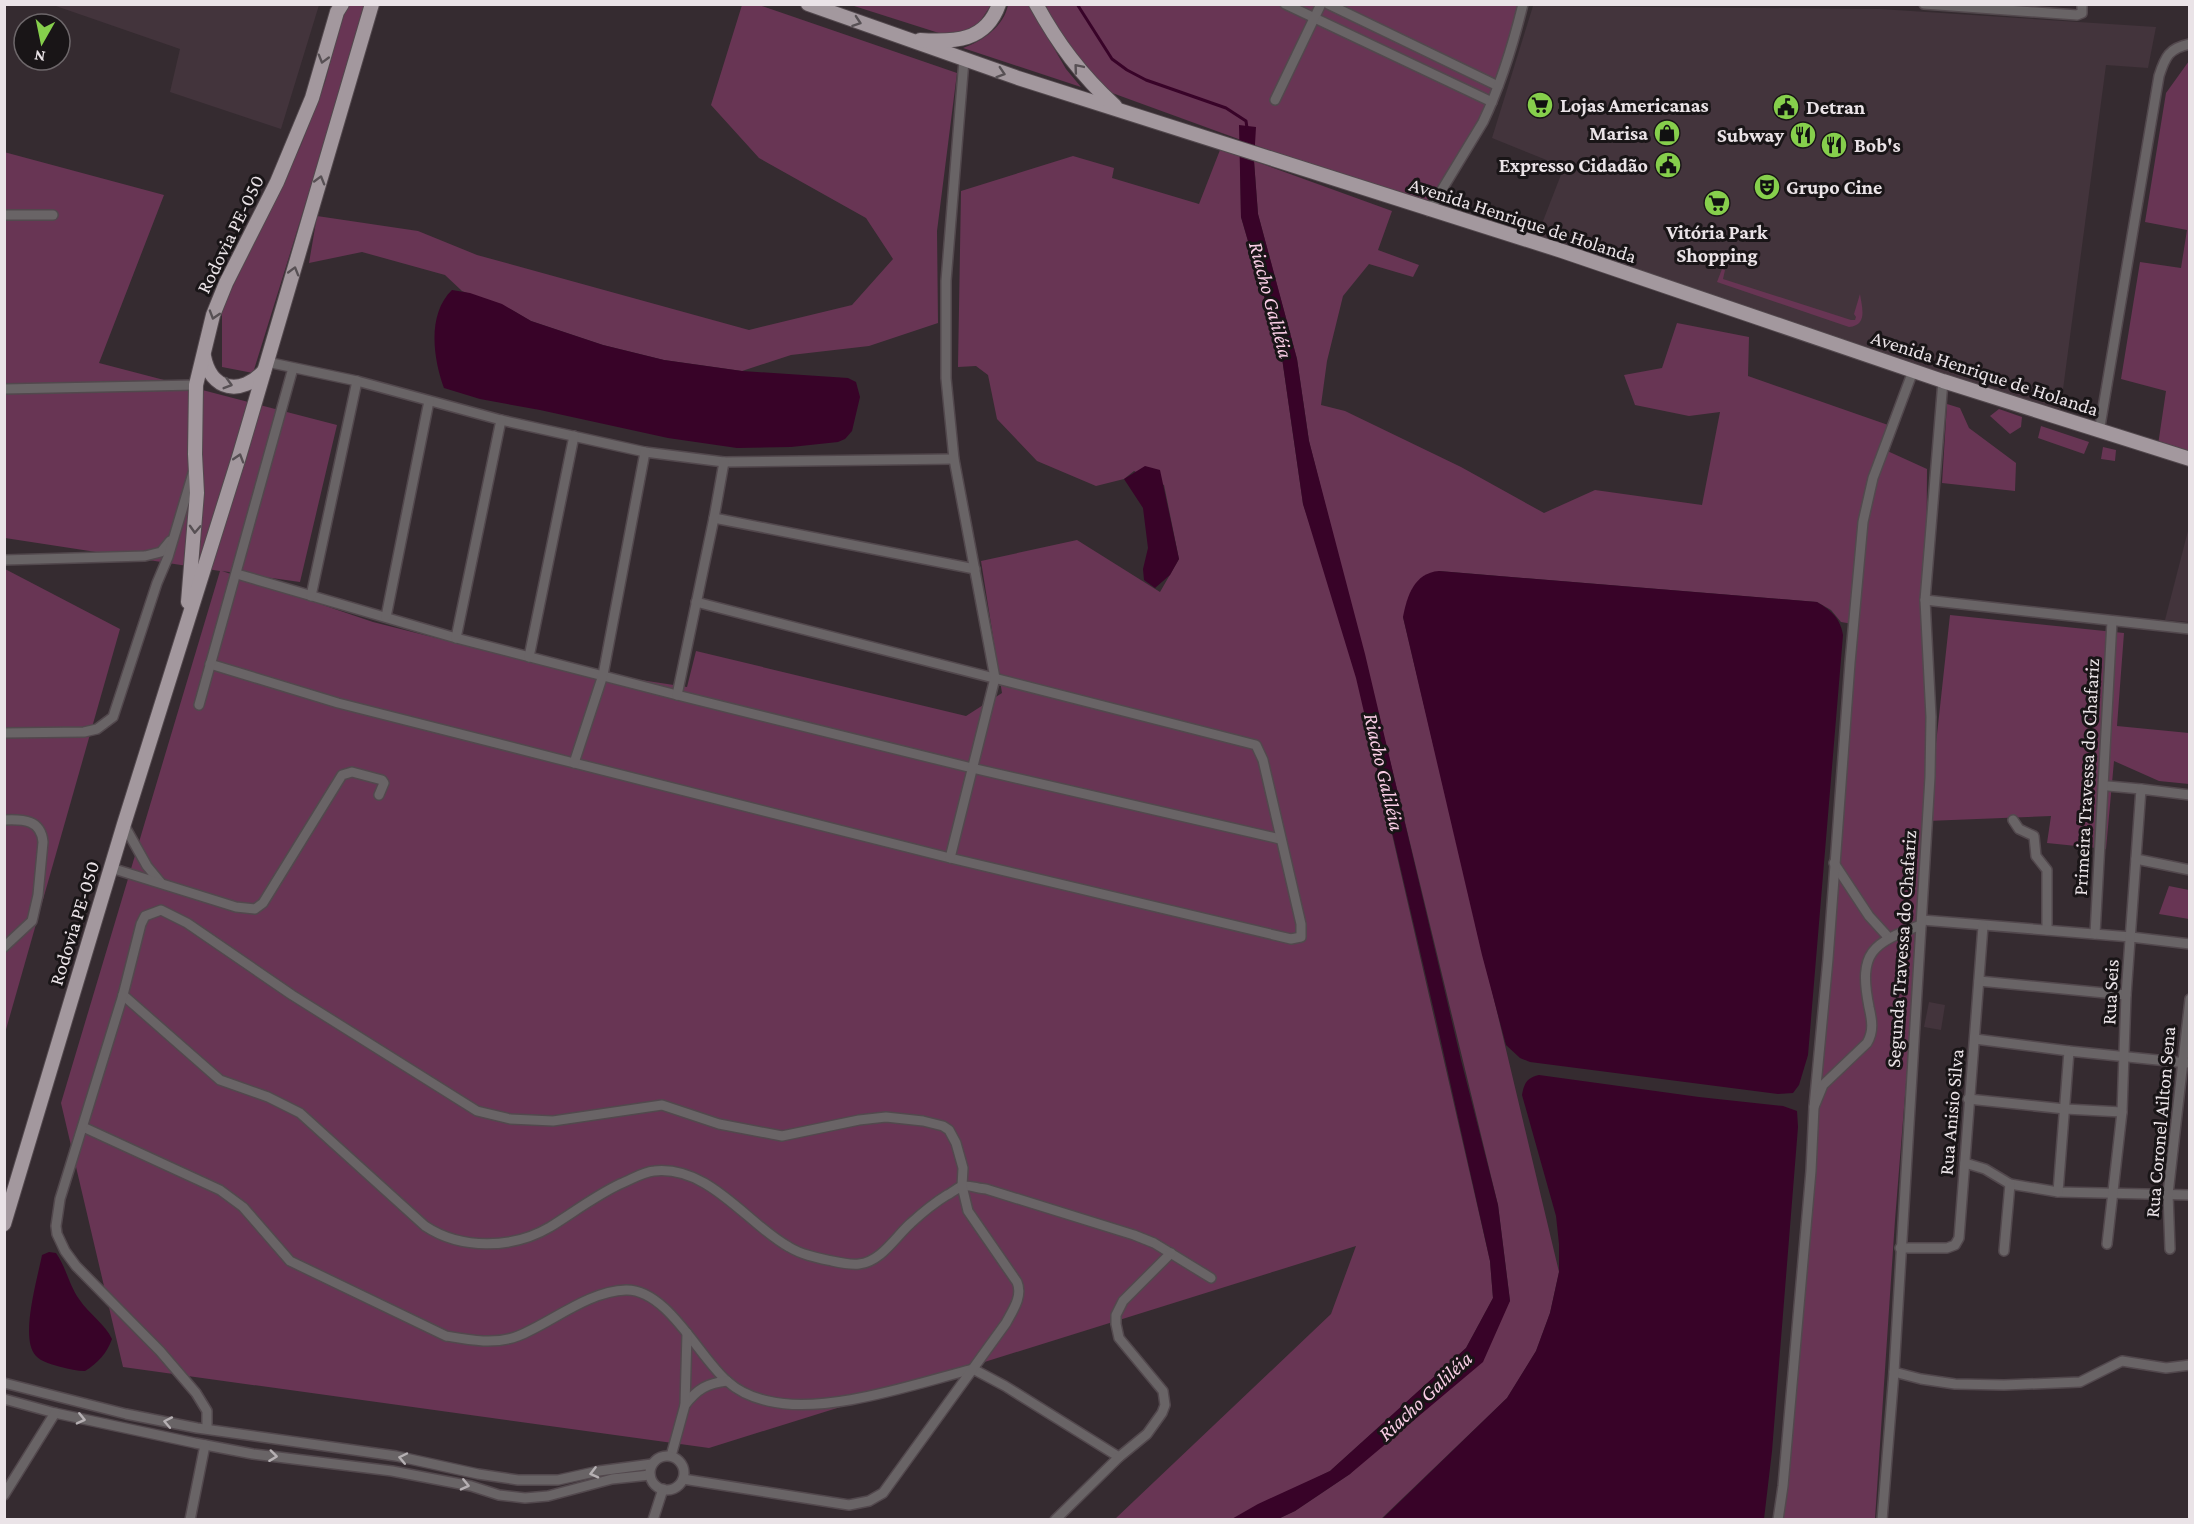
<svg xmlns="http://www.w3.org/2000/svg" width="2194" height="1524" viewBox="0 0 2194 1524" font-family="'Crimson Pro',serif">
  <rect width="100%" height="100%" fill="#352b30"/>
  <!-- built -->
  <g fill="#43343c">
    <path d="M53 5H319L281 129 170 92 180 49Z"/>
    <path d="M1533 6 1880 9 2156 27 2148 68 2106 65 2060 412 1884 357 1536 239 1564 167 1492 138Z"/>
    <path d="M2189 527V622L2165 620Z"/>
    <path d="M1929 1002 1945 1005 1941 1030 1924 1027Z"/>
  </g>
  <!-- green -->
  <g fill="#683554">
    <path d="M345 5H367L253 373 222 367V309L301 145 325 82Z"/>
    <path d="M742 5H759L957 73 937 231 938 323 869 346 791 355 742 371 664 360 603 345 531 321 512 310 462 291 445 275 362 252 309 263 317 216 418 231 477 255 749 330 852 305 893 259 866 218 759 158 711 105Z"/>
    <path d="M851 5H991L979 23 958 35 942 34Z"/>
    <path d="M1008 5H1029L1066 69 1081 87 963 48C983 41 1004 26 1008 5Z"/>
    <path d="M1036 5H1525L1491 109 1428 208 1093 86Z"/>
    <path d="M2189 61V453L2158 445 2166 391 2121 379 2140 262 2181 268 2187 230 2145 222 2166 93Z"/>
    <path d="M1220 150 1240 156 1241 217 1282 358 1303 504 1363 683 1391 830 1490 1261 1493 1298 1466 1348 1330 1471 1234 1520 1115 1519 1331 1314 1356 1246 709 1448 123 1367 61 1103 220 571 5 538 4 152 164 195 99 363 337 425 300 582 222 571 373 622 542 665 687 687 696 651 966 716 1002 693 981 561 1077 540 1160 592 1179 559 1164 485 1134 471 1124 479 1096 486 1037 461 997 419 988 375 976 366 958 367 961 191 1073 156 1114 168 1112 178 1199 204Z"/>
    <path d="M1254 161 1392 211 1378 250 1419 265 1413 277 1369 264 1343 296 1327 361 1321 405 1345 411 1461 467 1544 513 1595 490 1702 505 1720 412 1689 416 1635 405 1624 375 1662 368 1677 323 1749 337 1748 376 1891 426 1883 449 1927 469 1926 618 1929 808 1950 615 2124 633 2117 726 2189 733V784L2159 781 2114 761 2106 849 2047 843 2051 816 1927 821 1895 1220 1875 1519H1782L1853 624 1841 622 1831 610 1817 602 1439 571 1403 617 1559 1272 1550 1313 1536 1351 1507 1398 1381 1519H1278L1295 1511 1350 1474 1510 1301 1498 1205 1388 752 1309 441 1297 359 1258 214Z"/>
    <path d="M1722 269 1725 270 1723 279 1851 320H1855L1856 317 1854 314 1860 294C1862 308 1868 325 1849 327L1717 282Z"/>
    <path d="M1947 404 1960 408 1969 428 2016 463 2015 491 1942 483Z"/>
    <path d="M1999 409 2022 417 2021 427 2010 434 1990 416Z"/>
    <path d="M2041 426 2089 442 2084 454 2038 438Z"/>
    <path d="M2103 447 2116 450 2115 461 2101 459Z"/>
    <path d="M5 569 120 629 5 1033Z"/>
    <path d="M2169 886 2189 890V919L2159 914Z"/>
  </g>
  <!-- water -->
  <g fill="#380328">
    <path d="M1239 125 1256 127 1254 161 1258 214 1297 359 1309 441 1365 654 1461 1060 1498 1205 1510 1301 1483 1362 1350 1474 1295 1511 1278 1519 1230 1520 1258 1504 1330 1471 1466 1348 1493 1298 1490 1261 1438 1028 1356 678 1303 504 1282 358 1241 217Z"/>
    <path d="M452 290 470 293 502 304 531 321 603 345 664 360 742 371 848 378 856 382 860 397 852 431 845 439 838 442 791 447 737 448 668 438 540 410 480 399 444 388C433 358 427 314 452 290Z"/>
    <path d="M1145 466 1160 470 1179 559 1170 575 1155 588 1144 580 1143 569 1148 548 1143 508 1124 479Z"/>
    <path d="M1439 571 1817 602C1832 611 1840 618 1843 635L1808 1055 1799 1085 1793 1093 1778 1094 1530 1062 1520 1058 1506 1045 1482 955 1403 617C1407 596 1414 573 1439 571Z"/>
    <path d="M1539 1075 1699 1097 1783 1106 1797 1111 1798 1127 1772 1451 1764 1519H1382L1507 1398 1536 1351 1550 1313 1559 1272V1244L1556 1216 1522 1095C1524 1083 1527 1078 1539 1075Z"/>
    <path d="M49 1252 56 1253C66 1267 69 1285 79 1299 89 1314 105 1324 112 1339 107 1353 98 1363 85 1371 77 1371 69 1369 61 1367 54 1365 41 1362 36 1356 19 1339 38 1277 42 1255Z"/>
  </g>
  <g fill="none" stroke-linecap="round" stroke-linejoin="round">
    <!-- stream -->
    <path stroke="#380328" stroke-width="3" d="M1077 4 1112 59 1127 70 1146 80 1226 108 1246 121 1247 128"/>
    <defs>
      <g id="minor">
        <path d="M1285 4 1492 102"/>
        <path d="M1328 4 1498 86"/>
        <path d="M1924 4 2077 15 2082 13V4"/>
        <path d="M1275 100 1321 4"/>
        <path d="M1429 211 1483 122C1501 84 1513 45 1523 4"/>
        <path d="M4 215H53"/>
        <path d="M267 362 357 381 501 420 645 452 724 462 954 459"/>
        <path d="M4 389 196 385"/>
        <path d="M2099 432 2159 76C2165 57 2169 48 2190 44"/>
        <path d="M714 518 975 569"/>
        <path d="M4 560 145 556 161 552 170 541"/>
        <path d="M237 574 456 638 677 695 972 768 1280 839"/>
        <path d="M311 596 357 381"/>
        <path d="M1925 600 2190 629"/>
        <path d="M386 617 429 401"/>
        <path d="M456 638 501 420"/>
        <path d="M529 657 574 436"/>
        <path d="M210 664 338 703 574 763 950 858 1291 939 1301 937V924L1263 760 1256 745 696 602"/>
        <path d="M677 695 714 518 724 462"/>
        <path d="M199 705 293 368"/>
        <path d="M4 733 84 732 97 729 113 717 157 583 168 557 193 473"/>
        <path d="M574 763 603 675 645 452"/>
        <path d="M2108 786 2141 789"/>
        <path d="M4 820C24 819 41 820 43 842L38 895 32 921 4 947"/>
        <path d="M2013 820 2019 829 2034 836 2036 856 2047 870V930"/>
        <path d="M124 825 147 866 161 883"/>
        <path d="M950 858 995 678 954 459 946 378V281L964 60"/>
        <path d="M2136 859 2190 870"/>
        <path d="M1834 863 1869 916 1889 938"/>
        <path d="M111 868 236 907 255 909 263 903 342 775 352 772 382 780 384 783 379 795"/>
        <path d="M1922 920 2131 937 2190 944"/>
        <path d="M2095 934 2112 621"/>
        <path d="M1979 981 2126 995"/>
        <path d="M123 995 220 1080 268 1097 300 1113 425 1226C461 1250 513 1249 550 1227 574 1212 595 1196 620 1184 631 1180 642 1172 654 1171 709 1165 747 1224 789 1247 802 1255 818 1258 832 1261 841 1263 850 1265 859 1264 881 1262 896 1236 911 1223 923 1212 934 1203 947 1195 952 1193 958 1187 963 1186 970 1185 979 1189 986 1189L1134 1235 1154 1243 1211 1278"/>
        <path d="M1975 1039 2069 1051 2187 1063"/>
        <path d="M1968 1099 2065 1109 2122 1112"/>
        <path d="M1814 1107 1828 959 1850 663 1863 522 1873 478 1913 371"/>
        <path d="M83 1127 220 1190 243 1207 290 1261 446 1336C469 1340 495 1345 518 1336 551 1323 588 1291 626 1290 667 1289 699 1357 727 1381 738 1391 754 1398 768 1401 827 1415 914 1384 973 1369L1005 1386 1119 1457"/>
        <path d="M1965 1163 1985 1169 2010 1184 2058 1192 2190 1195"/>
        <path d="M2058 1192 2069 1051"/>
        <path d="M2107 1244 2122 1112 2126 995 2141 789 2190 795"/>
        <path d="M1900 1248H1947L1955 1245 1959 1238 1983 926"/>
        <path d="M2170 1249 2168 1194 2190 999"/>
        <path d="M2004 1251 2010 1184"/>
        <path d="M1894 1372 1921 1379 1955 1384 2004 1385 2080 1382 2122 1361 2166 1368 2190 1365"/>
        <path d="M4 1383 126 1414 197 1428 396 1456 478 1474 518 1480H558L599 1471 652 1464"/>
        <path d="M4 1399 55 1413 195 1443 253 1454 392 1471 471 1486 499 1495 525 1498 548 1496 612 1479 650 1475"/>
        <path d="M685 1405C697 1389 708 1383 727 1381"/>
        <path d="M207 1428V1411L196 1393 160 1351 76 1266 65 1251 57 1234 56 1226 60 1199 123 995 141 924 145 916 161 910 187 923 292 995 477 1111 510 1119 553 1121 662 1105 719 1124 782 1136 859 1120 886 1117 923 1121 943 1126 949 1130 956 1143 963 1168 962 1186 968 1211 1017 1282C1023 1296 1013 1310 1006 1323L883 1493 869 1501 849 1505 683 1479"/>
        <path d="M671 1456 685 1405 687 1333"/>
        <circle cx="667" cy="1473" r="17"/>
        <path d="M4 1495 55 1413"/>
        <path d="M190 1520 205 1445"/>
        <path d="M653 1520 663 1489"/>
        <path d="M1055 1520 1119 1457 1147 1434 1162 1413 1165 1405 1163 1391 1119 1338 1116 1324V1315L1123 1301 1171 1253"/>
        <path d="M1778 1520 1783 1486 1811 1171 1814 1107 1823 1085 1867 1043C1874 1031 1872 1020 1869 1007 1858 952 1872 943 1921 925"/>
        <path d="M1882 1520 1894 1372 1930 777 1931 717 1925 600 1943 381"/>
      </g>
      <g id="primary">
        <path d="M808 4 1018 78 1562 251 1943 381 2190 459"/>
        <path d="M1036 4C1058 44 1081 75 1115 106"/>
        <path d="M920 40C954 42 986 42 999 4"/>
        <path d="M204 356C211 391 241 396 264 371"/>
        <path d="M188 602 197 493 195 454 196 385 213 315 226 283 277 182 312 98 337 12 342 4"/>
        <path d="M4 1224 124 824 239 457 372 4"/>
      </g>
    </defs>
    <!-- minor casing -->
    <use href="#minor" stroke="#52484d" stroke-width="12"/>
    <!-- primary casing -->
    <use href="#primary" stroke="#52484d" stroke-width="16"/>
    <!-- minor -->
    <use href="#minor" stroke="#696466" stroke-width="9"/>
    <!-- primary -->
    <use href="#primary" stroke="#a3989e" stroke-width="14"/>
  </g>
  <!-- one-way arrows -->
  <defs><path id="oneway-chevron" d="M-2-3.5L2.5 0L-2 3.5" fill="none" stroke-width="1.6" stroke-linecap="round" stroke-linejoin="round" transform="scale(1.5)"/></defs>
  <g stroke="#575054">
    <use href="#oneway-chevron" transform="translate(857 22) rotate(19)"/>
    <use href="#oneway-chevron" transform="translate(323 59) rotate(106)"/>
    <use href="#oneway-chevron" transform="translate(1078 68) rotate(-130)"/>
    <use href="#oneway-chevron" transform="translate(1001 73) rotate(18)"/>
    <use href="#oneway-chevron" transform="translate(320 180) rotate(-74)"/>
    <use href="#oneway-chevron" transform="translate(294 271) rotate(-74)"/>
    <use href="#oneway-chevron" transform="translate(214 315) rotate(107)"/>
    <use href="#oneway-chevron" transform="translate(228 384) rotate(16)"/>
    <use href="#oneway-chevron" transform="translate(239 458) rotate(-73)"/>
    <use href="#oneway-chevron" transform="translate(195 529) rotate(93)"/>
  </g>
  <g stroke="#b6b0b3">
    <use href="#oneway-chevron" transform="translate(81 1419) rotate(13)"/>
    <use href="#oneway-chevron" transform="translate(168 1422) rotate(-169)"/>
    <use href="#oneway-chevron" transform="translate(273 1456) rotate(7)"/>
    <use href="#oneway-chevron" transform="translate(403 1458) rotate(-168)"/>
    <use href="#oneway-chevron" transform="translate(594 1473) rotate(166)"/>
    <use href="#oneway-chevron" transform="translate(465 1485) rotate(13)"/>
  </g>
  <!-- icons -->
  <defs>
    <symbol id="supermarket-disc" viewBox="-11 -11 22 22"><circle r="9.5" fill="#86cf4c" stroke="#191517"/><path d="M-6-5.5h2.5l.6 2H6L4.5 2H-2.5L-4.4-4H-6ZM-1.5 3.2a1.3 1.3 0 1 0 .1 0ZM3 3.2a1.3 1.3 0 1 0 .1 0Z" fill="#111"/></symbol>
    <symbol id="civic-disc" viewBox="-11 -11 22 22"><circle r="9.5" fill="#86cf4c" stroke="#191517"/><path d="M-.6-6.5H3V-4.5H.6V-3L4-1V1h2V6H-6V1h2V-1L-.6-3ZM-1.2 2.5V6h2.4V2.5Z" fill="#111"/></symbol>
    <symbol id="shop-disc" viewBox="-11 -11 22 22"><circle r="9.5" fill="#86cf4c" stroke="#191517"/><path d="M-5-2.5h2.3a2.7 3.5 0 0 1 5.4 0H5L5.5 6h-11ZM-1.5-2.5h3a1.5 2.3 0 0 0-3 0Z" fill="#111"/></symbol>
    <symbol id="restaurant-disc" viewBox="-11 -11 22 22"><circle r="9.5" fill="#86cf4c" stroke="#191517"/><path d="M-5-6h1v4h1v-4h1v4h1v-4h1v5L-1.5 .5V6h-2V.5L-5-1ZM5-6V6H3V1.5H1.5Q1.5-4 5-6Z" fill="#111"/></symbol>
    <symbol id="theatre-disc" viewBox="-11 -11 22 22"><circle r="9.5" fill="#86cf4c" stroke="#191517"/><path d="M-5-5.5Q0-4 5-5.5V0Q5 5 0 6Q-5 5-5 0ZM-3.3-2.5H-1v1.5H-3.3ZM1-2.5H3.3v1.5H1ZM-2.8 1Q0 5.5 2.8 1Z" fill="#111"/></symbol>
  </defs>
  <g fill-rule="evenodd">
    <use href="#supermarket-disc" x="1525" y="90" width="30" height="30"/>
    <use href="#civic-disc" x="1771" y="92" width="30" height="30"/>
    <use href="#shop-disc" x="1652" y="118" width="30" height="30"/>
    <use href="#restaurant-disc" x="1788" y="120" width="30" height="30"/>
    <use href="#restaurant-disc" x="1819" y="130" width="30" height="30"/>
    <use href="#civic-disc" x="1653" y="150" width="30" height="30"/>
    <use href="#theatre-disc" x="1752" y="172" width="30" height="30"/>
    <use href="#supermarket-disc" x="1702" y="188" width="30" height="30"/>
  </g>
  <g text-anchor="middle" stroke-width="6" stroke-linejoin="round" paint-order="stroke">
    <!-- poi labels -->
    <g font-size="20" font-weight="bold" fill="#eae3e7" stroke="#191517" text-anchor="start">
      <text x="1560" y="112">Lojas Americanas</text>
      <text x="1806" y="114">Detran</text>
      <text x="1648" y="140" text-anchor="end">Marisa</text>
      <text x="1784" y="142" text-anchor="end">Subway</text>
      <text x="1854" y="152">Bob's</text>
      <text x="1648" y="172" text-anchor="end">Expresso Cidadão</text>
      <text x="1786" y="194">Grupo Cine</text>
      <text x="1717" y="239" text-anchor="middle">Vitória Park<tspan x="1717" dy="23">Shopping</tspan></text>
    </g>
    <!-- street labels -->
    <g font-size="20" fill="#eae3e7" stroke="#191517">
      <text transform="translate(1523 220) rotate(18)" y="7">Avenida Henrique de Holanda</text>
      <text transform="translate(230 234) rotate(-64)" y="7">Rodovia PE-050</text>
      <text transform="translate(1985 373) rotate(18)" y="7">Avenida Henrique de Holanda</text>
      <text transform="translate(2086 777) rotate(-87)" y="7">Primeira Travessa do Chafariz</text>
      <text transform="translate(74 923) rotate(-73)" y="7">Rodovia PE-050</text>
      <text transform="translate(1901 949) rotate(-86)" y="7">Segunda Travessa do Chafariz</text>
      <text transform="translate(2110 992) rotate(-87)" y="7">Rua Seis</text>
      <text transform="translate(1951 1112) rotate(-85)" y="7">Rua Anisio Silva</text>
      <text transform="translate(2160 1122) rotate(-85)" y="7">Rua Coronel Ailton Sena</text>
    </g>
    <!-- water labels -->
    <g font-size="21" font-style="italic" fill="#facee6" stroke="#191517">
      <text transform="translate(1271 300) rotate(75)" y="7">Riacho Galiléia</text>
      <text transform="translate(1384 772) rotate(77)" y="7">Riacho Galiléia</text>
      <text transform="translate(1425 1396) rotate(-43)" y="7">Riacho Galiléia</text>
    </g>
  </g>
  <!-- border -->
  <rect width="2194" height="1524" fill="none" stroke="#eae3e7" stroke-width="12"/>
  <!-- north arrow -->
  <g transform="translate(42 42) rotate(189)"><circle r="28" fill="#191517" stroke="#6d676a" stroke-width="1.5"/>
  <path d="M0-4.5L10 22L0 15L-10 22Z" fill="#86cf4c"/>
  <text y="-9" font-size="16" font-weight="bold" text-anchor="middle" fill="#eae3e7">N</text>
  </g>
</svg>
